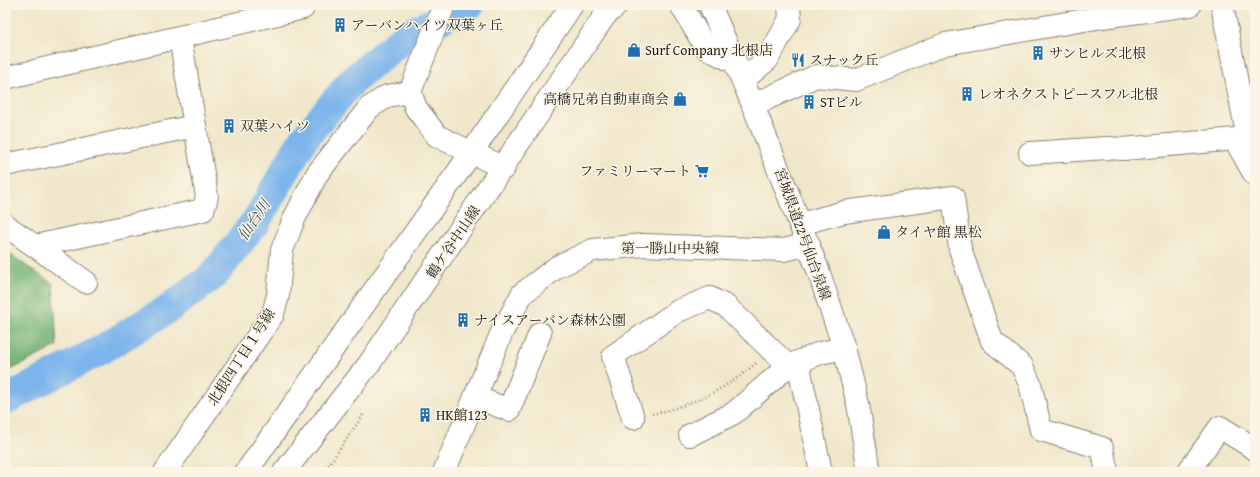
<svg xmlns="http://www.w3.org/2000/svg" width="1260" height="477" viewBox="0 0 1260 477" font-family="'Gentium Book Plus','Noto Serif JP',serif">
  <rect width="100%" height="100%" fill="#fcf5e5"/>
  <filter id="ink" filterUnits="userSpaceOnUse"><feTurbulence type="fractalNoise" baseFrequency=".025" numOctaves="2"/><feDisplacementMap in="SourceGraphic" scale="8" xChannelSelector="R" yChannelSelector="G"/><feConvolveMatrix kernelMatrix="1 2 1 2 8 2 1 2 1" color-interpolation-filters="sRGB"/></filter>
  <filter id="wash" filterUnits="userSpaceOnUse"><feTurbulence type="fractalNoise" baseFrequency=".012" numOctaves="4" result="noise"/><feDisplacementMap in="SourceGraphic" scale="16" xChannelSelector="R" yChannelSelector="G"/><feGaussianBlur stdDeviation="0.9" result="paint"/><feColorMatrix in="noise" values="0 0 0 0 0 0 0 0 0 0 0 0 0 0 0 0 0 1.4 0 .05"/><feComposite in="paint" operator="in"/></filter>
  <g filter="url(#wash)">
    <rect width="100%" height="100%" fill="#f0e7ca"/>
    <!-- industrial -->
    <path fill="#cfc0ba" d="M907 465 988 472H907Z"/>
    <!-- forest -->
    <path fill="#73b274" stroke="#486748" d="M5 251 53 284 57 346 5 373Z"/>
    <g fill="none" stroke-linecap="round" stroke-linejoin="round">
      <!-- river -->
      <path stroke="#7cb4ec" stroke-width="30" d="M5 400 101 350 165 311 213 276 256 221 303 140 352 81 408 34 470 5"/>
    </g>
  </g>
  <g filter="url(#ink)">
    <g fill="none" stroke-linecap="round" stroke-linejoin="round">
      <defs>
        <g id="minor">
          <path d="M444 5 410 92 416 108 437 136 504 168"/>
          <path d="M1222 5 1249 144 1254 151"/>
          <path d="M5 78 303 8 302 5"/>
          <path d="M743 80 767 60 790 19 789 5"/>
          <path d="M753 105 816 76 856 80 945 44 1102 17 1190 5"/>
          <path d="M1235 140 1255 175"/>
          <path d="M1030 153 1107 148 1123 149 1248 138"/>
          <path d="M5 165 195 126"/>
          <path d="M800 224 844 212 953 197 960 249 992 341 1022 366 1030 384 1041 430 1102 448 1107 472"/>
          <path d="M5 225 86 282"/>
          <path d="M35 246 203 210 207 197 180 37"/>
          <path d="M798 362 821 472"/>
          <path d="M475 397 509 410 540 333"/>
          <path d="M633 418 613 356 678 311 710 298 726 306 788 366"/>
          <path d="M690 435 734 413 788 366 820 353 844 348"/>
          <path d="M165 472 273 314 278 295 282 250 294 219 317 174 369 108 387 96 410 92"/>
          <path d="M246 472 472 152 572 5"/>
          <path d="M284 472 369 364 612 5"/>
          <path d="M444 472 502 332 522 294 557 267 593 250 643 245 784 250 809 244"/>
          <path d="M1188 472 1220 427 1255 449"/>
        </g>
        <g id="major">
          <path d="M681 5 706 48 736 63"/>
          <path d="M710 5 753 105 818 270 844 348 858 404 869 472"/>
          <path d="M608 13 617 5"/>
        </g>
      </defs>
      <!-- minor casing -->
      <use href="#minor" stroke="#868273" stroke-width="24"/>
      <!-- major casing -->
      <use href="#major" stroke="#868273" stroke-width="24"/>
      <!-- path -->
      <g stroke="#868273" stroke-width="2.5" stroke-dasharray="1 3" stroke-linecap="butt">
        <path d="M652 414C690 406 728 389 757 362"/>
        <path d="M324 472 363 415"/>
      </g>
      <!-- minor -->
      <use href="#minor" stroke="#fff" stroke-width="22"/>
      <!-- major -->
      <use href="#major" stroke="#fff" stroke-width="22"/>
    </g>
  </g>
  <!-- icons -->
  <defs>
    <symbol id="building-bare" viewBox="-9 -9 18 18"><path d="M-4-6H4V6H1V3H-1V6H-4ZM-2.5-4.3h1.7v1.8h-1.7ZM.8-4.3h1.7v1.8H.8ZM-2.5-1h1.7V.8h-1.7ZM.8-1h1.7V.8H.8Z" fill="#1f6fb2" stroke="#fcf5e5" stroke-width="2.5" paint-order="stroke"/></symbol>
    <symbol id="shop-bare" viewBox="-9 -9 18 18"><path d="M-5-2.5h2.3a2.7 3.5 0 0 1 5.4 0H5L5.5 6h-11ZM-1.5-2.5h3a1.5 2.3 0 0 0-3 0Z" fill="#1f6fb2" stroke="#fcf5e5" stroke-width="2.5" paint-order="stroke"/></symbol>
    <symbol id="restaurant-bare" viewBox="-9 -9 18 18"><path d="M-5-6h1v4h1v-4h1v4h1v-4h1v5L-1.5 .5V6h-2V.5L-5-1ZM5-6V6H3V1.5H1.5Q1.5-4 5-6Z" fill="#1f6fb2" stroke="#fcf5e5" stroke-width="2.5" paint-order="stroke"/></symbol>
    <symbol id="supermarket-bare" viewBox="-9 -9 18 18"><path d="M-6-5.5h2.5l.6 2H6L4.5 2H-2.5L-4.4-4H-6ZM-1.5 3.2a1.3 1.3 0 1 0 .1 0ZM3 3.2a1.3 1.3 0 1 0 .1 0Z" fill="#1f6fb2" stroke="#fcf5e5" stroke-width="2.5" paint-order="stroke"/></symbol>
  </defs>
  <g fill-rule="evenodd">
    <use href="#building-bare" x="330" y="15" width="20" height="20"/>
    <use href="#shop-bare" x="624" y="40" width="20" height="20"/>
    <use href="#building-bare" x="1028" y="43" width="20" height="20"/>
    <use href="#restaurant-bare" x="788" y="50" width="20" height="20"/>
    <use href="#building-bare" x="957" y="84" width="20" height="20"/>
    <use href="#shop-bare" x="670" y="89" width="20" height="20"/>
    <use href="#building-bare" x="799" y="92" width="20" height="20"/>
    <use href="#building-bare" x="219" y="116" width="20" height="20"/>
    <use href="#supermarket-bare" x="692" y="161" width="20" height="20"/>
    <use href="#shop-bare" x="874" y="222" width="20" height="20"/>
    <use href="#building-bare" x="453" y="310" width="20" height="20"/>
    <use href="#building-bare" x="415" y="405" width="20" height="20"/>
  </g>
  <g text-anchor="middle" stroke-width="3" stroke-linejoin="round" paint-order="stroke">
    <!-- poi labels -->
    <g font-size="14" fill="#1c1c1c" stroke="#fcf5e5" text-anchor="start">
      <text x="351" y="30">アーバンハイツ双葉ヶ丘</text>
      <text x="645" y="55">Surf Company 北根店</text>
      <text x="1049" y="58">サンヒルズ北根</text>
      <text x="809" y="65">スナック丘</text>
      <text x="978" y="99">レオネクストピースフル北根</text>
      <text x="669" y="104" text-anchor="end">高橋兄弟自動車商会</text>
      <text x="820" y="107">STビル</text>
      <text x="240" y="131">双葉ハイツ</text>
      <text x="691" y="176" text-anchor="end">ファミリーマート</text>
      <text x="895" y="237">タイヤ館 黒松</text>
      <text x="474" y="325">ナイスアーバン森林公園</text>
      <text x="436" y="420">HK館123</text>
    </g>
    <!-- street labels -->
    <g font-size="14" fill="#1c1c1c" stroke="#fcf5e5">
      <text transform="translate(803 234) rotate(70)" y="5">宮城県道22号仙台泉線</text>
      <text transform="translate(453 242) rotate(-56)" y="5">鶴ケ谷中山線</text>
      <text x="670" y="253">第一勝山中央線</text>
      <text transform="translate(241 357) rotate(-57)" y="5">北根四丁目１号線</text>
    </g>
    <!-- water labels -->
    <g font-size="15" font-style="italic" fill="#42596f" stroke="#fcf5e5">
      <text transform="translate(254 220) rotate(-56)" y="5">仙台川</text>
    </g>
  </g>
  <!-- margin -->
  <rect width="1260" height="477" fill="none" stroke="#fcf5e5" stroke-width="20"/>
</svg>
